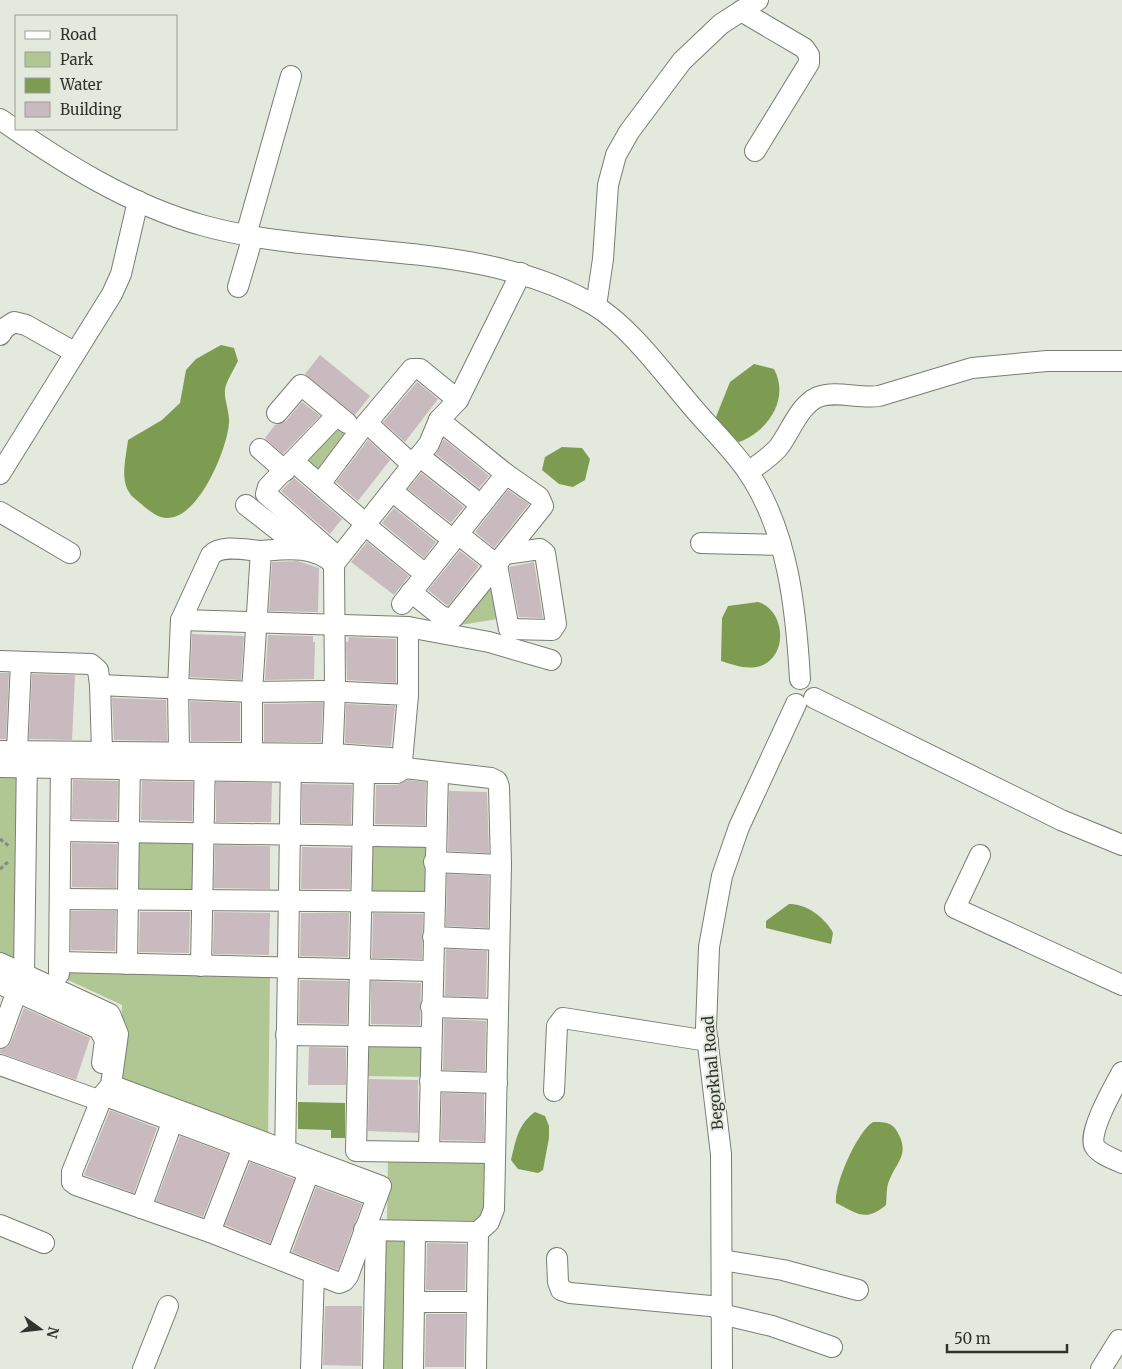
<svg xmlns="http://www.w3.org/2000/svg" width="1122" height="1369" viewBox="0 0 1122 1369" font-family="Merriweather,serif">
  <rect width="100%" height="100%" fill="#e3e9dc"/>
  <!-- green -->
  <g fill="#b1c793">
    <path d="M338 418 361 437 319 487 296 468Z"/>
    <path d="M498 575 504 618 460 625Z"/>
    <path d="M0 773H20L17 966 0 958Z"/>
    <path d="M133 836 199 837 198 897 132 896Z"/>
    <path d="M365 838 432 839 431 899H364Z"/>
    <path d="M68 970 270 973 268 1139 121 1081 122 1005 68 980Z"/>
    <path d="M362 1039 428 1040 427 1077 361 1076Z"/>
    <path d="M388 1157 487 1159 486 1221 387 1220Z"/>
    <path d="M379 1233 412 1234 410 1369H376Z"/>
  </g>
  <!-- water -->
  <g fill="#7d9b51">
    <path d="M221 345 234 348 238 361C234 369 229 377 226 385 222 396 230 411 229 423 227 450 198 520 166 518 154 517 143 505 134 498 118 484 126 459 128 440L162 420 180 403 186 370 196 359Z"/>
    <path d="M754 364 774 369C790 399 768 431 739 442L723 429 716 417 730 382Z"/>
    <path d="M562 447 582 448 590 459 585 480 573 487 559 484 542 470 545 457Z"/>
    <path d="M758 602C784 609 789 653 763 665 749 671 734 665 721 661L722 618 728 606Z"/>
    <path d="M789 904C805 903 826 918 833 933L831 944 766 928V921Z"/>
    <path d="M298 1102 345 1103V1138H331V1130L298 1129Z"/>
    <path d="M535 1112 545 1116 549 1126V1138L543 1170 538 1173 518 1169 511 1160C516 1140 518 1124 535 1112Z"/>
    <path d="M873 1122C886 1122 893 1122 899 1135 909 1155 896 1163 889 1181 886 1188 887 1197 886 1205 866 1222 858 1214 836 1203 834 1184 857 1132 873 1122Z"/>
  </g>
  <!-- building -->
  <g fill="#c8babe">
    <path d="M320 355 370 396 355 415 305 374Z"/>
    <path d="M417 382 438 399 405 442 383 422Z"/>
    <path d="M302 402 320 416 283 454 265 438 275 425 286 421Z"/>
    <path d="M444 439 489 476 479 488 436 454Z"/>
    <path d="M368 440 390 460 358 501 336 482Z"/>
    <path d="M421 473 464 507 451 523 408 489Z"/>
    <path d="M294 478 342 519 330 534 281 491Z"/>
    <path d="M508 490 529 504 494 548 475 532Z"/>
    <path d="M394 508 436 542 424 558 382 523Z"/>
    <path d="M367 542 409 576 394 595 351 562Z"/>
    <path d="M460 551 479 566 448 606 428 590Z"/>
    <path d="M298 561 319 568 318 612 269 611 272 562Z"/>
    <path d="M534 562 543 618 519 617 509 567Z"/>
    <path d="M192 634 244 636 241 680 190 677Z"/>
    <path d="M268 635 313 636V642H315L314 679 265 680Z"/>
    <path d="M349 637 396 639V683L347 680 346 642H348Z"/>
    <path d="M0 673H9L6 739H0Z"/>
    <path d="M32 674 75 675 72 740 29 739Z"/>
    <path d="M112 698 166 700 167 741 114 740Z"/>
    <path d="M190 701 240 703V741H191Z"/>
    <path d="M315 703H323L321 742H264V704Z"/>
    <path d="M346 704 395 706 391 746 345 743Z"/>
    <path d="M73 780 118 781 117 820 72 819Z"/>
    <path d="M408 780 426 782 425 825 375 824 376 785H397Z"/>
    <path d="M142 781 193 782 192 821 141 820Z"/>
    <path d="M216 782 272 783 271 822H216Z"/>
    <path d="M302 784 352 785 351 824 302 823Z"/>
    <path d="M449 791 487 792 489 853 448 851Z"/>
    <path d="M72 843 117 844 116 888 72 887Z"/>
    <path d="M215 845 270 846V889L214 888Z"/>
    <path d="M302 847 351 848 350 889H301Z"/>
    <path d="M447 874 489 876 488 928 446 926Z"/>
    <path d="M71 911H116L115 951 71 950Z"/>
    <path d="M140 912H190L189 953 139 952Z"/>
    <path d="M214 912 270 913 269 955 213 954Z"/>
    <path d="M301 913H349L348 957 300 956Z"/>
    <path d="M373 913 423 914 422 959 372 958Z"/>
    <path d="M446 949 487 951 486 997 445 996Z"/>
    <path d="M300 980 348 981 347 1024 299 1023Z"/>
    <path d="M371 981 421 983 420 1025 371 1024Z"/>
    <path d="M24 1008 90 1038 76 1080 0 1053V1050L7 1047 11 1042Z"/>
    <path d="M444 1019 486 1021 485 1071 443 1070Z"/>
    <path d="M309 1047 346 1048V1085H308Z"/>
    <path d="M369 1079 418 1080V1133L368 1131Z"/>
    <path d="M442 1093 484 1094V1141L441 1140Z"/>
    <path d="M110 1110 157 1128 134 1193 84 1175Z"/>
    <path d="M180 1136 228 1154 203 1217 156 1201Z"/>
    <path d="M250 1162 294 1179 270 1243 225 1225Z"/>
    <path d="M316 1187 362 1204 338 1270 292 1252Z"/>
    <path d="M427 1243 466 1244 465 1290H426Z"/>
    <path d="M325 1306H362L361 1366 323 1365Z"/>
    <path d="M426 1314H465L464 1367H425Z"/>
  </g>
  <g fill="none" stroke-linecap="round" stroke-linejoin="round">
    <defs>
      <g id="minor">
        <path d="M741 11 804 48 809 55V63L755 151"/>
        <path d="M0 119C63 163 131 206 205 226 330 260 480 238 594 305 631 327 667 378 695 410 712 430 733 450 748 472 788 531 796 609 800 679"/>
        <path d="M246 235 291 76"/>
        <path d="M238 287 253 236"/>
        <path d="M596 306 603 259 608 185 616 155 629 132 682 61 721 24 758 0"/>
        <path d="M0 335 5 328 14 322 26 325 74 352"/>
        <path d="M277 413 301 385 347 423"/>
        <path d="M367 423 405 458"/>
        <path d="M260 449 285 471"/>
        <path d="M419 456 481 505"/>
        <path d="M294 462 358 517"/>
        <path d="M748 472C758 465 769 458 778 448 790 433 799 405 818 397 836 390 860 399 879 396L972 368 1047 361H1122"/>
        <path d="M0 474 112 294 121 274 138 201"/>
        <path d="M320 484 359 432 412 369H420L458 400"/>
        <path d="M392 491 453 540"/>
        <path d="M246 505 301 548"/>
        <path d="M0 512 70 553"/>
        <path d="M365 525 425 574"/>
        <path d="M458 534 497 565 509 629 552 630 556 624 545 553 540 549 506 554"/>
        <path d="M701 543 781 545"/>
        <path d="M332 552 266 494 268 487 337 415"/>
        <path d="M411 592 441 616 450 619 454 617 543 506 539 497 506 474 439 420"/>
        <path d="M402 604 506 474"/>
        <path d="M181 620 408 627 489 642 551 660"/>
        <path d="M0 661 91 664 98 670 100 685"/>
        <path d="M408 695V627"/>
        <path d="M814 698 1061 820 1122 845"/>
        <path d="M0 751 334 754 390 758 402 762 405 768 397 773H364L0 767"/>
        <path d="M17 751 21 662"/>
        <path d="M102 751 100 685 252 692 324 691 408 695 402 762"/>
        <path d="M179 752 178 689 181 620 211 555C222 544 246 550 261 551"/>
        <path d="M252 753V692L261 551C287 549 313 545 334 564"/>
        <path d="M332 766 335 691 334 564 429 444 439 420 458 400 521 273"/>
        <path d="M405 768 491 778 497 781 499 787 501 865 494 1209 489 1222 478 1232"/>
        <path d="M364 773 356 1151 495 1153"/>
        <path d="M61 831 435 837"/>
        <path d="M980 855 955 908 1122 985"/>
        <path d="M434 862 501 865"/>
        <path d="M60 899 433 902"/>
        <path d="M433 937 499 940"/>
        <path d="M59 962 432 971"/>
        <path d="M0 963 110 1014 118 1034 111 1085 103 1095 72 1172V1182L76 1185 210 1232 339 1283 344 1281 348 1276 377 1197"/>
        <path d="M127 964 130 756"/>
        <path d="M201 966 205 757"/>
        <path d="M24 974 27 756"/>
        <path d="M59 974 61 756"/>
        <path d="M0 984 99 1029 105 1040 102 1063"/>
        <path d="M431 1007 498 1009"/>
        <path d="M286 1035 431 1037"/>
        <path d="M0 1038 17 991"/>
        <path d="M0 1065 101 1101"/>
        <path d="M1122 1072C1115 1085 1086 1135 1095 1147 1101 1155 1114 1159 1122 1163"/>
        <path d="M430 1081 497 1083"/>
        <path d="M554 1091 557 1026 563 1018 708 1041"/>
        <path d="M103 1095 377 1197 381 1186 111 1085"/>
        <path d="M429 1152 438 773"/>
        <path d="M285 1162 291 759"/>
        <path d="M141 1208 173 1120"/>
        <path d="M0 1225 44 1243"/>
        <path d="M364 1230 478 1232 476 1369"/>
        <path d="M210 1232 243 1147"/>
        <path d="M277 1257 309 1172"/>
        <path d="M557 1258 558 1282 561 1290 570 1293 721 1307"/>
        <path d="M722 1260 783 1270 858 1290"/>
        <path d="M414 1302H477"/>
        <path d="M721 1314 772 1326 832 1347"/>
        <path d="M143 1369 168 1306"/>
        <path d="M311 1369 314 1274"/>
        <path d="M373 1369 376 1230"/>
        <path d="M413 1369 415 1231"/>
        <path d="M722 1369 721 1154 706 1028 709 947 722 876 739 827 796 704"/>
        <path d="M1101 1369 1119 1340"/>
      </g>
    </defs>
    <!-- minor casing -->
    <use href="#minor" stroke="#797e73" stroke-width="22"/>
    <!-- path -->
    <g stroke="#868a81" stroke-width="3" stroke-dasharray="4 2.5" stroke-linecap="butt">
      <path d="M0 839 9 846"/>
      <path d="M0 869 8 862"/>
    </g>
    <!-- minor -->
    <use href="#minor" stroke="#fff" stroke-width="20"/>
  </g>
  <g text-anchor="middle" stroke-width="4" stroke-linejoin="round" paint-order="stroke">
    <!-- street labels -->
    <g font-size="15" fill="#31332e" stroke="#e3e9dc">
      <text transform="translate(713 1073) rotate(-95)" y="5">Begorkhal Road</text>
    </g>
  </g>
  <!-- legend -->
  <rect x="15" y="15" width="162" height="115" fill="#e3e9dc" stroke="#9ca096"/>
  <rect x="25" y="31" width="25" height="8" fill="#ffffff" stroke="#9ca096"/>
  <text x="60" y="40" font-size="15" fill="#31332e">Road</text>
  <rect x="25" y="52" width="25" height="15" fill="#b1c793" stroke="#9ca096"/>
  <text x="60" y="65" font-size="15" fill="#31332e">Park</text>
  <rect x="25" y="78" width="25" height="15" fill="#7d9b51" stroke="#9ca096"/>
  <text x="60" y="90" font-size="15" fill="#31332e">Water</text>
  <rect x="25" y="102" width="25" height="15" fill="#c8babe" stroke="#9ca096"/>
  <text x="60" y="115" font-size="15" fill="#31332e">Building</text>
  <!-- north arrow -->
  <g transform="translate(40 1329) rotate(105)" stroke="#e3e9dc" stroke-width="4" paint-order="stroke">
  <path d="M0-4L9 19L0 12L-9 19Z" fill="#31332e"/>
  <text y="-8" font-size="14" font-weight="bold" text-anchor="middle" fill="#31332e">N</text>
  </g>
  <!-- scale -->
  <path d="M947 1344v8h120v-8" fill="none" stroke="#31332e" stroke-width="2.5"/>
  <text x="954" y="1344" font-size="15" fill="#31332e" stroke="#e3e9dc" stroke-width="4" paint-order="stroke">50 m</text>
</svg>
